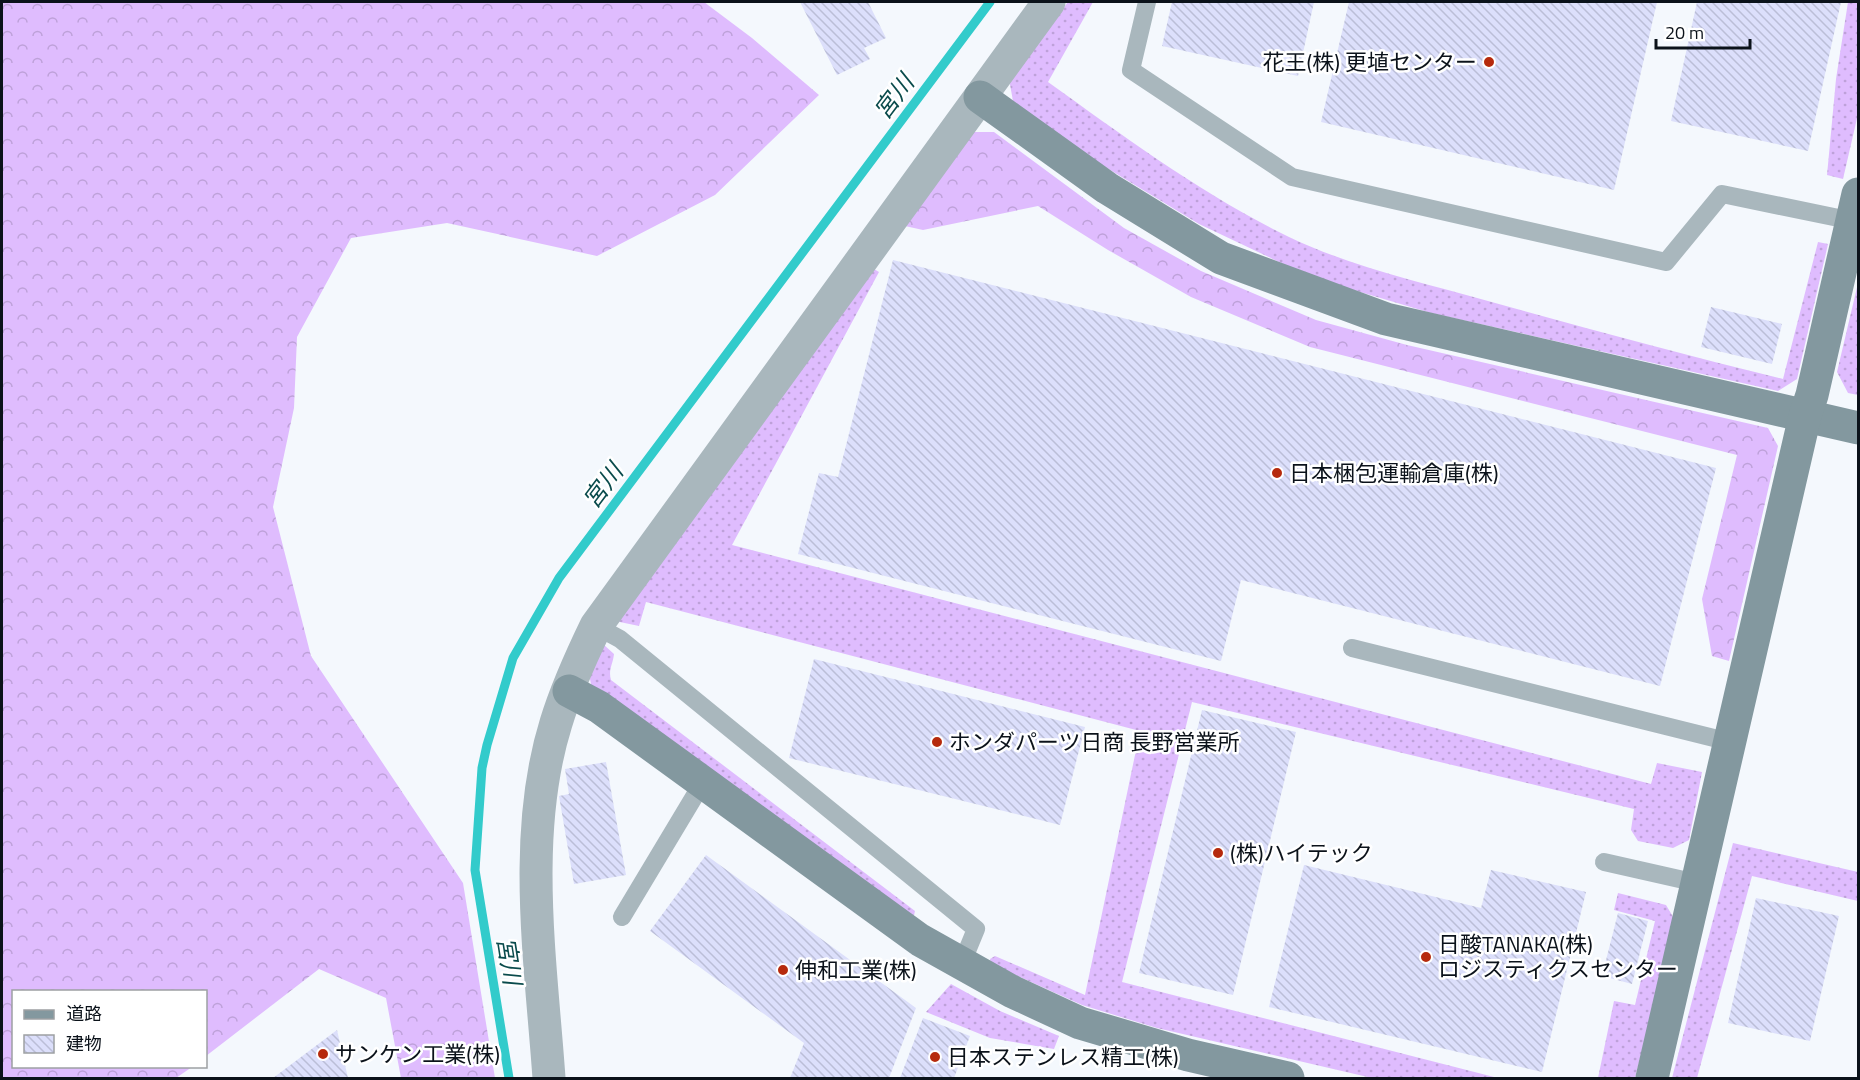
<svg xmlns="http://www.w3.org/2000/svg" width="1860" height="1080" viewBox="0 0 1860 1080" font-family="'Titillium Web','Noto Sans JP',sans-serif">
  <defs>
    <pattern id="grass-dots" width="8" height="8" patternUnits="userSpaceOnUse" patternTransform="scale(1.5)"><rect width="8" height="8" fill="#dfbcfe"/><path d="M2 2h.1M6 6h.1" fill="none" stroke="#bea1d9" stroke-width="1.8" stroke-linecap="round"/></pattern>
    <pattern id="forest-crowns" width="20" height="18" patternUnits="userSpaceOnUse" patternTransform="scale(1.5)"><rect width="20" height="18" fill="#dfbcfe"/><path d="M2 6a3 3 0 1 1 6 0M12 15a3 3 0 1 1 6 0" fill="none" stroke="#bea1d9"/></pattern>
    <pattern id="building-back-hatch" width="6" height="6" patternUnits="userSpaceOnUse" patternTransform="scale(1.5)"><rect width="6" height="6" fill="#dcdffb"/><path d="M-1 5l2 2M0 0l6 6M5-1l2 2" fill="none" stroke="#bbbed7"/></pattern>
  </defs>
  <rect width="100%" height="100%" fill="#f4f8fd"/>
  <!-- grass -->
  <g fill="url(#grass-dots)">
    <path d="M1068 2H1093L1048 82C1126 138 1203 195 1289 237 1352 267 1421 282 1488 301 1586 328 1684 355 1783 379L1818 242 1828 244 1797 379 1778 391 1431 313 1313 278 1199 224 1102 165 1013 101 1009 79Z"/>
    <path d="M1848 2H1858V114L1843 179 1827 175 1836 79Z"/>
    <path d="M874 269 879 272 732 545 1651 784 1657 763 1702 772 1689 840 1673 848 1638 841 1631 830 1634 809 1192 702 1122 982 1498 1078H1372L1157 1028 1082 1005 991 964 990 959 995 956 1085 995 1140 731 646 602 639 626 615 621Z"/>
    <path d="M1858 283V370L1857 378 1858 379V395L1848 393 1837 372Z"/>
    <path d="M603 644 614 654C613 664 608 670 611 680L915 911 914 915 910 916 592 689 589 674Z"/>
    <path d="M1733 843 1858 872V901L1752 876 1697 1078H1672Z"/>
    <path d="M1618 893 1666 905 1675 920 1635 1078H1598L1614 1001 1635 1005 1655 921 1614 910Z"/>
    <path d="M951 984 1000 1011 1059 1036 1054 1049 990 1038 926 1012Z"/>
  </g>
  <!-- forest -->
  <g fill="url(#forest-crowns)">
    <path d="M2 2H704L752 38 819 95 715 195 597 256 447 223 351 238 297 337 294 408 273 507 311 656 463 883 495 1078H401L386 998 319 969 206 1056V992H14V1066L192 1067 176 1078H2Z"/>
    <path d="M973 132H994L1124 228 1201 271 1316 320 1407 345 1768 428 1778 446 1729 661 1712 656 1702 599 1737 455 1310 347 1191 297 1108 250 1038 206 923 230 905 226Z"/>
  </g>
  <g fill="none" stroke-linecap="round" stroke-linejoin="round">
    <!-- stream -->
    <path stroke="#32cbcb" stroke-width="9" d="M509 1078 475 870 482 768 487 745 513 658 559 578 990 2"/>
  </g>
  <!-- building -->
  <g fill="url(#building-back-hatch)">
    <path d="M800 2H868L886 38 864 48 870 59 837 75Z"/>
    <path d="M1172 2H1314L1298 76 1162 46Z"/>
    <path d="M1349 2H1657L1614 190 1321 122Z"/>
    <path d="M1697 2H1841L1808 151 1671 121Z"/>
    <path d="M893 260 1716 468 1660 686 1241 580 1221 661 798 554 819 473 838 477Z"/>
    <path d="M1711 307 1782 324 1772 364 1701 347Z"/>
    <path d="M814 659 1085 727 1060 825 789 758Z"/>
    <path d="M1202 710 1296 732 1233 995 1139 973Z"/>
    <path d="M606 762 626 875 574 884 559 796 569 794 565 769Z"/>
    <path d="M706 855 916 1008 889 1078H790L804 1043 650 931Z"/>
    <path d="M1304 865 1481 908 1491 870 1586 892 1542 1072 1269 1007Z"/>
    <path d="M1756 898 1839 916 1810 1041 1728 1023Z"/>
    <path d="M1618 913 1648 921 1632 984 1602 976Z"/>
    <path d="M923 1018 970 1036 954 1078H900Z"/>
    <path d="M337 1030 348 1078H273Z"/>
  </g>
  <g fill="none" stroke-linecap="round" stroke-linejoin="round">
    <!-- lane -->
    <g stroke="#a9b7bd" stroke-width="18">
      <path d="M1147 2 1131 70 1292 177 1666 262 1722 194 1858 222"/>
      <path d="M596 626 620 639 976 929 962 963"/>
      <path d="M1352 648 1730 742"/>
      <path d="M1604 862 1697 883"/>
      <path d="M622 917 703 782"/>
    </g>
    <!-- street -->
    <path stroke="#a9b7bd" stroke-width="33" d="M549 1078C541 963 521 835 556 723 566 690 581 657 596 626L1049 2"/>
    <!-- secondary -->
    <g stroke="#83989f" stroke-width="33">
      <path d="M980 97 1107 188 1221 258 1386 319 1858 428"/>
      <path d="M569 691 599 707 920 940 1013 992 1080 1023 1188 1055 1288 1078"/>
      <path d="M1652 1078 1805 416 1812 395 1858 194"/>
    </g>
  </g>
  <!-- markers -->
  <g fill="#b62a0d" stroke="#fff" stroke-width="2">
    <circle cx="1489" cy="62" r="6"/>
    <circle cx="1277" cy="473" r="6"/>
    <circle cx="937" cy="742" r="6"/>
    <circle cx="1218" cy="853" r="6"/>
    <circle cx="1426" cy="957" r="6"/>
    <circle cx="783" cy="970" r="6"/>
    <circle cx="323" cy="1054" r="6"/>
    <circle cx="935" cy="1057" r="6"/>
  </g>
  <g text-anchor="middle" stroke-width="5" stroke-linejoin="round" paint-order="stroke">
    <!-- poi labels -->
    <g font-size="22" fill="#0b121a" stroke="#fff" text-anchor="start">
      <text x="1477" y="70" text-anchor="end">花王(株) 更埴センター</text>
      <text x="1289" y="481">日本梱包運輸倉庫(株)</text>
      <text x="949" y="750">ホンダパーツ日商 長野営業所</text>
      <text x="1230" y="861">(株)ハイテック</text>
      <text x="1438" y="952">日酸TANAKA(株)<tspan x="1438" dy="25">ロジスティクスセンター</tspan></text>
      <text x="795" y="978">伸和工業(株)</text>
      <text x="335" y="1062">サンケン工業(株)</text>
      <text x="947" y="1065">日本ステンレス精工(株)</text>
    </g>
    <!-- water labels -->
    <g font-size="24" font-style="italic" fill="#0a4b4c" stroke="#fff">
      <text transform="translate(894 97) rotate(-53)" y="8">宮川</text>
      <text transform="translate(603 486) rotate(-53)" y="8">宮川</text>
      <text transform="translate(509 961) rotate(81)" y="8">宮川</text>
    </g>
  </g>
  <!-- border -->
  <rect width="1860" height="1080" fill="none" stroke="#0b121a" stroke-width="6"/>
  <!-- legend -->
  <rect x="12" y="990" width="195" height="78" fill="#ffffff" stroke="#9da0a3" stroke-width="1.5"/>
  <rect x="24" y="1010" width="30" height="9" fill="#83989f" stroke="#9da0a3" stroke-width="1.5"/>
  <text x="66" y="1020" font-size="18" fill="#0b121a">道路</text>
  <rect x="24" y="1035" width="30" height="18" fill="url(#building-back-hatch)" stroke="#9da0a3" stroke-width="1.5"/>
  <text x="66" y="1050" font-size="18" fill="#0b121a">建物</text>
  <!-- scale -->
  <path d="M1656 39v9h94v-9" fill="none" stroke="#0b121a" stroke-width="3"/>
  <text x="1665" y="39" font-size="18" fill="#0b121a" stroke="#ffffff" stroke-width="4.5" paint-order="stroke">20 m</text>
</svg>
